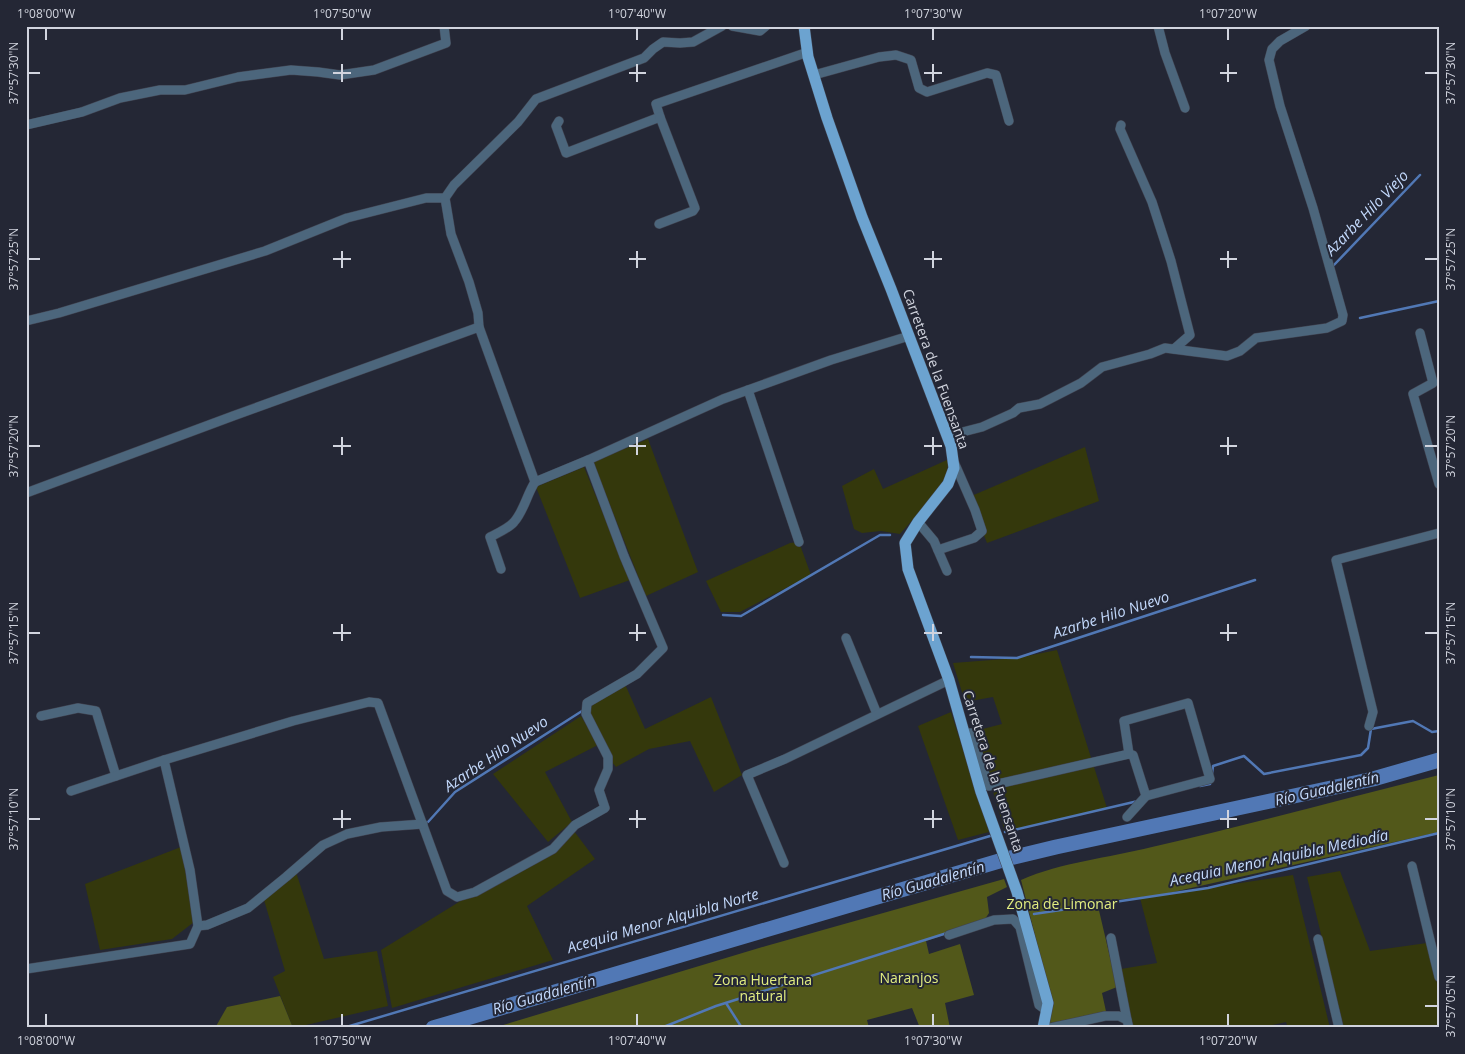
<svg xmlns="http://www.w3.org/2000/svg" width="1465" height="1054" viewBox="0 0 1465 1054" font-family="'Open Sans',sans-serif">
  <rect width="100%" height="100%" fill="#242735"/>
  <!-- green -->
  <g fill="#34380c">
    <path d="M648 439 698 572 646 596 593 462Z"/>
    <path d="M1085 447 1099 501 987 543 969 497Z"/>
    <path d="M949 459 946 477 937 492 900 534 881 531 862 533 854 529 842 486 874 469 883 489Z"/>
    <path d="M584 467 630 580 580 598 536 487Z"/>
    <path d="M799 542 811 575 740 612H721L706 581 790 543Z"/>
    <path d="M1057 650 1107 808 1005 832 975 731 1002 724 993 697 965 702 953 663 1017 658Z"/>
    <path d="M624 682 645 729 711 697 742 775 714 792 690 741 649 749 616 767 608 757 586 714 587 703Z"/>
    <path d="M951 712 989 832 958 840 918 726Z"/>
    <path d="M581 716 598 745 545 772 572 822 548 842 493 774Z"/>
    <path d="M574 831 595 859 527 906 553 960 392 1008 381 950Z"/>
    <path d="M181 847 194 922 172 939 100 950 85 884Z"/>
    <path d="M1340 871 1370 951 1427 943 1439 991V1028H1344L1307 877Z"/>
    <path d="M296 872 324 959 377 951 388 1006 293 1028 273 977 285 971 264 900Z"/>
    <path d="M1293 875 1330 1028H1288L1286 1022 1258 1028H1133L1121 969 1157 963 1140 898Z"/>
  </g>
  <!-- forest -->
  <g fill="#52581a">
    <path d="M1439 775V832L1160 895 1097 902 1117 987 1102 993 1107 1016 1050 1023 1051 999 1021 880C1062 862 1108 858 1152 847 1248 825 1343 799 1439 775Z"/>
    <path d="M1004 879 1007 887 987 897 989 913 983 922 926 941 929 954 960 944 974 995 945 1003 950 1028H920L912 1008 867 1020 869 1028H493L766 946Z"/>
    <path d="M280 996 293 1028H215L227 1007Z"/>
  </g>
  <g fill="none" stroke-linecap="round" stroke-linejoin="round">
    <!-- stream -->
    <g stroke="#5178b5" stroke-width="2.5">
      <path d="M1332 266 1334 265 1420 175"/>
      <path d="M1360 318 1439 301"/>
      <path d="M723 615 741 616 880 535H890"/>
      <path d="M971 657 1017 658 1255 580"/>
      <path d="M1212 774 1213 766 1244 756 1264 774 1361 755 1368 748 1371 729 1413 721 1432 732 1439 731"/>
      <path d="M1200 786 1210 784 1211 781"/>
      <path d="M428 822 455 792 582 711"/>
      <path d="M1005 832 1138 801"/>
      <path d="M1034 914 1208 888 1439 833"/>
      <path d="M726 1003 742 1028"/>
      <path d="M343 1028 990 836"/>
      <path d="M661 1028 716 1006 947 933"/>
    </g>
    <!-- river -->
    <path stroke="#5178b5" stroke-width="15" d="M433 1028 1006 859 1056 847 1373 779 1439 760"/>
    <defs>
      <g id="minor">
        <path d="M732 26 760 31 766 26"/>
        <path d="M1158 26 1165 53 1185 108"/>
        <path d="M814 75 879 57 896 55 911 60 919 88 927 92 987 73 996 75 1009 121"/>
        <path d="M559 121 556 126 566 153 660 117 656 104 808 52"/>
        <path d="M26 125 82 112 120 98 160 90H185L238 77 291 70 318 72 340 75 374 70 446 43 444 26"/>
        <path d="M1121 125 1120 129 1152 202 1171 261 1190 335 1174 349"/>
        <path d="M659 224 693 211 695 208 660 117"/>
        <path d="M26 321 59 313 265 251 347 218 426 198H445"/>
        <path d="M479 327 478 313 469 282 451 234 445 198 454 185 518 122 536 99 644 58 653 49 663 42 680 43 693 42 722 26"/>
        <path d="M1420 333 1433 383 1413 394 1439 484"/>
        <path d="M748 390 799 542"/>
        <path d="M947 436 982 427 1013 413 1019 408 1040 404 1081 383 1102 367 1150 354 1165 348 1227 356 1240 351 1256 338 1327 328 1342 321 1343 315 1313 208 1280 106 1269 60 1272 49 1280 41 1306 26"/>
        <path d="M588 460 723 399 831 360 909 336"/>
        <path d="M26 493 233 416 479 327 535 482 588 460 624 556 663 648 637 674 587 703 586 714 608 757V769L599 790 605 808 575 825 553 849 475 892 457 897 447 891 378 703 369 702 293 721 164 760"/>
        <path d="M918 522 934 541 947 571"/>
        <path d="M938 550 974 538 982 531 975 510 954 462"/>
        <path d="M501 569 490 537C498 533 509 528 514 522 524 511 527 494 535 482"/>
        <path d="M846 638 877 714"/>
        <path d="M41 716 78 708 96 711 116 776"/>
        <path d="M1369 726 1373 712 1336 560 1439 533"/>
        <path d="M965 733H971L989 786 1129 754 1133 755 1146 796 1127 817"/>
        <path d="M1129 754 1124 721 1188 703 1210 779 1146 796"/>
        <path d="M784 863 747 775 785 759 949 680"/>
        <path d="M1412 866 1439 977"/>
        <path d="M198 926 207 925 248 908 286 877 323 845 347 834 381 827 423 824"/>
        <path d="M949 935 994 920 1013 919 1020 927 1039 1005 1046 1010"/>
        <path d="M1111 938 1127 1020"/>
        <path d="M1318 939 1339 1028"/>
        <path d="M26 969 190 944 198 926 190 870 164 760 71 791"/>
        <path d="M1050 1028 1105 1016H1119L1127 1020 1129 1028"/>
      </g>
      <path id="major" d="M804 26 808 57 827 118 862 217 891 289 951 446 954 468 948 484 918 522 905 543 908 569 949 680 981 792 1017 892 1048 1003 1043 1028"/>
    </defs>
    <!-- minor casing -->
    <use href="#minor" stroke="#404350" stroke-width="10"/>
    <!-- major casing -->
    <use href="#major" stroke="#404350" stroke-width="12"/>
    <!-- minor -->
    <use href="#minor" stroke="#4c667c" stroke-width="9"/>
    <!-- major -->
    <use href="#major" stroke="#6ca3d0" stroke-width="11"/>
  </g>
  <!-- ticks -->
  <path fill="none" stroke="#d1d4de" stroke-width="2" d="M46 28V40M342 28V40M637 28V40M933 28V40M1228 28V40M342 64V82M637 64V82M933 64V82M1228 64V82M28 73H40M333 73H351M629 73H646M924 73H942M1220 73H1237M1425 73H1438M342 251V268M637 251V268M933 251V268M1228 251V268M28 259H40M333 259H351M629 259H646M924 259H942M1220 259H1237M1425 259H1438M342 437V455M637 437V455M933 437V455M1228 437V455M28 446H40M333 446H351M629 446H646M924 446H942M1220 446H1237M1425 446H1438M342 624V641M637 624V641M933 624V641M1228 624V641M28 633H40M333 633H351M629 633H646M924 633H942M1220 633H1237M1425 633H1438M342 810V828M637 810V828M933 810V828M1228 810V828M28 819H40M333 819H351M629 819H646M924 819H942M1220 819H1237M1425 819H1438M1425 1006H1438M46 1014V1026M342 1014V1026M637 1014V1026M933 1014V1026M1228 1014V1026"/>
  <g text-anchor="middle" stroke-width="4" stroke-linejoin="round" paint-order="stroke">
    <!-- street labels -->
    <g font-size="14" fill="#d1d4de" stroke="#242735">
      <text transform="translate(936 369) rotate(70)" y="5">Carretera de la Fuensanta</text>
      <text transform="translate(993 771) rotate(72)" y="5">Carretera de la Fuensanta</text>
    </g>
    <!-- park labels -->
    <g font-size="14" fill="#e3ee81" stroke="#242735">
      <text x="1062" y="909">Zona de Limonar</text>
      <text x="909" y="983">Naranjos</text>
      <text x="763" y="985">Zona Huertana<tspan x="763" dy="16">natural</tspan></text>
    </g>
    <!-- water labels -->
    <g font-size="15" font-style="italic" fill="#c3d9fc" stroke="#242735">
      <text transform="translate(1367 213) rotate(-46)" y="5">Azarbe Hilo Viejo</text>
      <text transform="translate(1111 615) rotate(-18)" y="5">Azarbe Hilo Nuevo</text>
      <text transform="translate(496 754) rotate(-34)" y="5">Azarbe Hilo Nuevo</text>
      <text transform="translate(1327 789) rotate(-13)" y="5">Río Guadalentín</text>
      <text transform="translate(1279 858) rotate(-12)" y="5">Acequia Menor Alquibla Mediodía</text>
      <text transform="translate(933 881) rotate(-16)" y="5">Río Guadalentín</text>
      <text transform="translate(663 921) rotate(-16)" y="5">Acequia Menor Alquibla Norte</text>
      <text transform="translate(544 995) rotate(-16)" y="5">Río Guadalentín</text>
    </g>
  </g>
  <!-- border -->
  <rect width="1465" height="1054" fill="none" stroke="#242735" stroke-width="55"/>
  <rect x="28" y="28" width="1410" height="998" fill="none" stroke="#d1d4de" stroke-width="2"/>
  <g font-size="12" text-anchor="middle" fill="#d1d4de">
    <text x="46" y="18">1°08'00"W</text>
    <text x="342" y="18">1°07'50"W</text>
    <text x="637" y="18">1°07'40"W</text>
    <text x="933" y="18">1°07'30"W</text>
    <text x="1228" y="18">1°07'20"W</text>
    <text transform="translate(14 73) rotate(-90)" y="4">37°57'30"N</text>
    <text transform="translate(1451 73) rotate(-90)" y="4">37°57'30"N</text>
    <text transform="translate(14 259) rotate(-90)" y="4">37°57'25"N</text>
    <text transform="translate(1451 259) rotate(-90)" y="4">37°57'25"N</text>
    <text transform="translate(14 446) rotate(-90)" y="4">37°57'20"N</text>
    <text transform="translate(1451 446) rotate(-90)" y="4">37°57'20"N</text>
    <text transform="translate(14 633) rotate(-90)" y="4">37°57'15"N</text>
    <text transform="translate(1451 633) rotate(-90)" y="4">37°57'15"N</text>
    <text transform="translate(14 819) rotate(-90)" y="4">37°57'10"N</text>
    <text transform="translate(1451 819) rotate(-90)" y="4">37°57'10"N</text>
    <text transform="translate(1451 1006) rotate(-90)" y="4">37°57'05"N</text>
    <text x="46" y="1045">1°08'00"W</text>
    <text x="342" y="1045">1°07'50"W</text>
    <text x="637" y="1045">1°07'40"W</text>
    <text x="933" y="1045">1°07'30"W</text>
    <text x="1228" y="1045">1°07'20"W</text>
  </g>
</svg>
